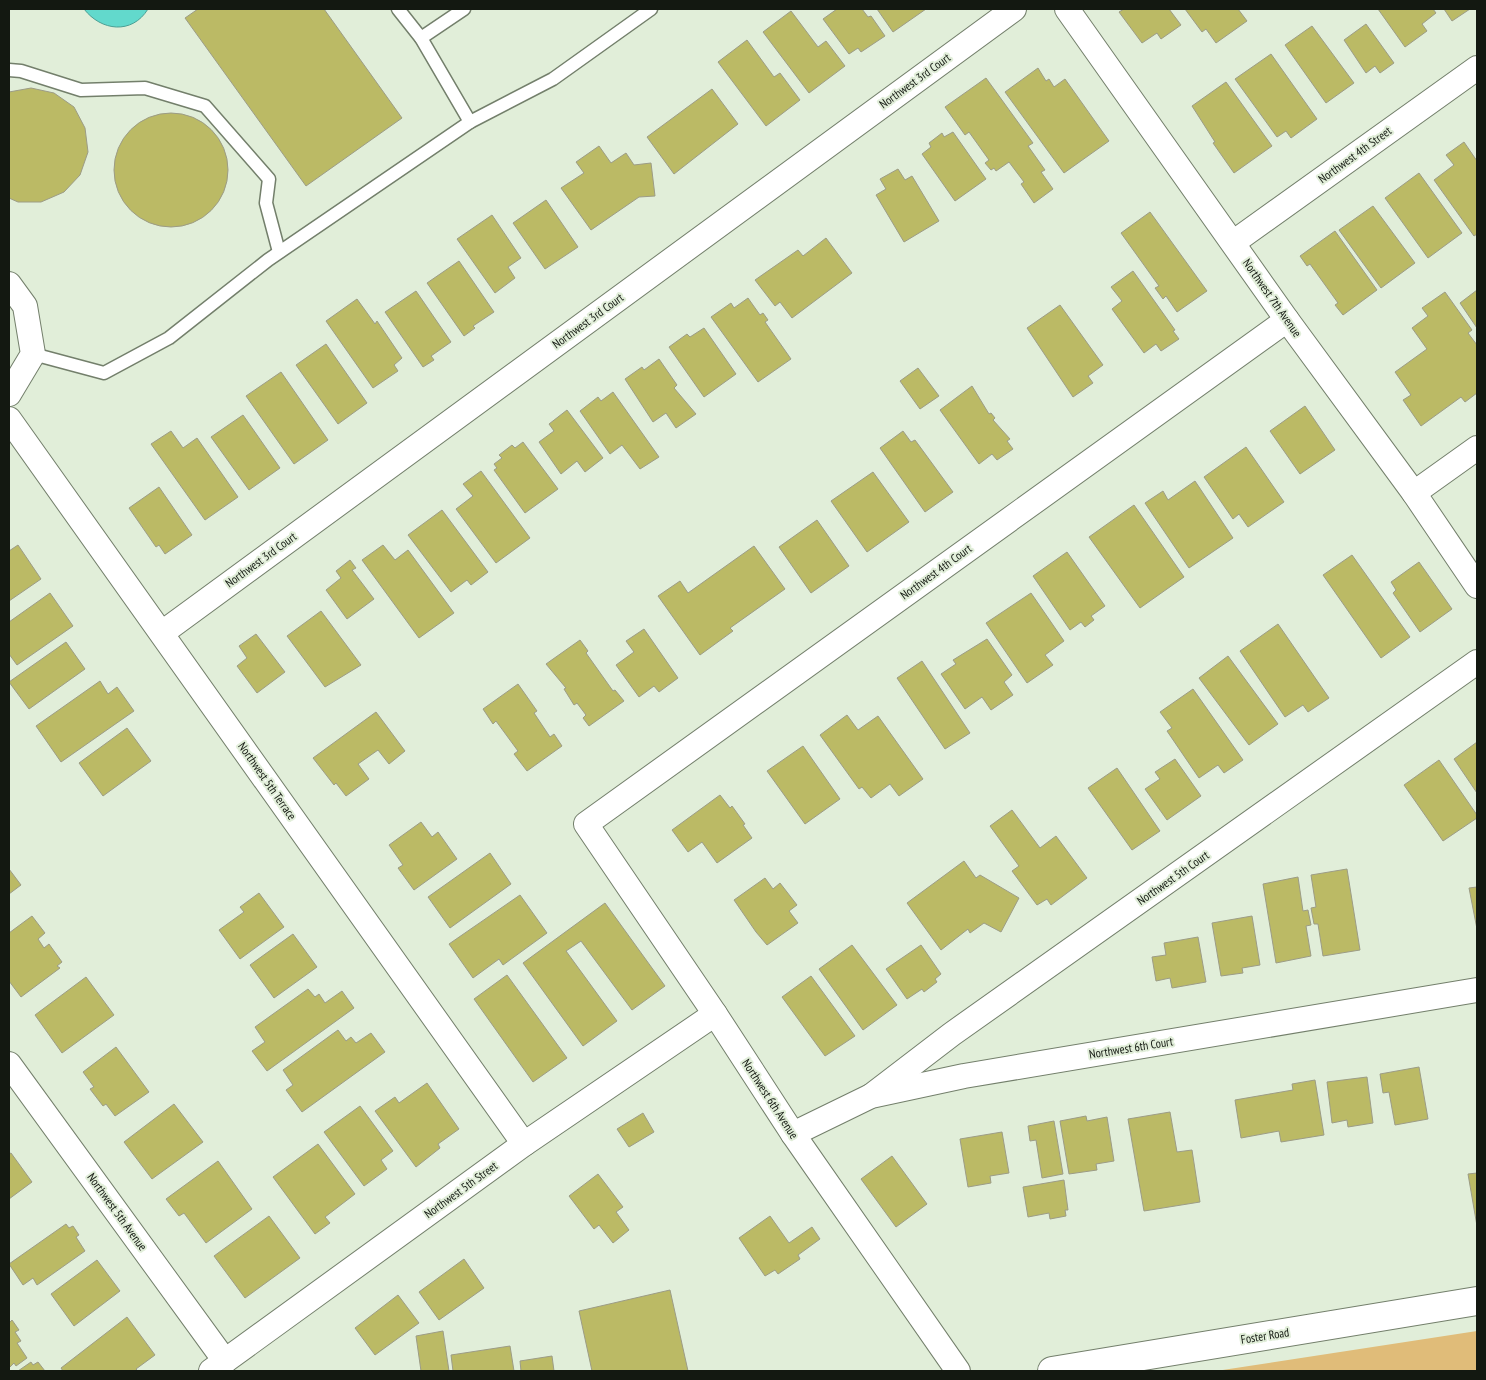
<svg xmlns="http://www.w3.org/2000/svg" width="1486" height="1380" viewBox="0 0 1486 1380" font-family="'PT Sans Narrow',sans-serif">
  <rect width="100%" height="100%" fill="#e1eed9"/>
  <!-- green -->
  <path fill="#e0bc79" d="M1477 1331V1371H1216Z"/>
  <!-- water -->
  <path fill="#62d9cc" stroke="#4a9f94" d="M84 9H148C132 35 101 31 84 9Z"/>
  <!-- building -->
  <g fill="#bbba65" stroke="#9c9c86">
    <path d="M198 9H324L402 118 306 186 185 18Z"/>
    <path d="M837 9H862L868 17 871 16 885 36 861 52 858 48 849 54 823 19Z"/>
    <path d="M877 9H926L893 32Z"/>
    <path d="M1124 9H1169L1181 25 1161 39 1157 33 1142 43 1119 12Z"/>
    <path d="M1185 9H1238L1247 21 1216 43 1206 29 1202 32Z"/>
    <path d="M1378 9H1433L1436 13 1422 24 1427 31 1405 47Z"/>
    <path d="M1444 9H1470L1452 21Z"/>
    <path d="M791 11 818 47 826 41 845 66 809 93 763 32Z"/>
    <path d="M1366 24 1394 63 1380 73 1375 66 1366 73 1344 40Z"/>
    <path d="M1312 26 1354 83 1326 103 1285 45Z"/>
    <path d="M747 40 774 77 780 73 800 100 766 126 718 62Z"/>
    <path d="M1271 54 1317 119 1291 138 1286 131 1277 137 1235 79Z"/>
    <path d="M1038 68 1046 81 1049 79 1054 87 1065 79 1109 141 1064 173 1005 92Z"/>
    <path d="M986 78 1033 143 1028 146 1045 170 1041 172 1053 189 1034 203 1021 184 1024 182 1009 162 996 171 994 168 991 170 985 163 989 160 969 132 965 135 945 107Z"/>
    <path d="M1226 82 1272 146 1234 173 1213 143 1215 142 1192 106Z"/>
    <path d="M31 88 54 93 74 107 85 128 88 152 80 175 64 192 41 202H18L9 198V92Z"/>
    <path d="M712 89 738 124 674 174 647 137Z"/>
    <circle cx="171" cy="170" r="57"/>
    <path d="M953 132 986 179 955 201 922 154 931 147 929 143 942 133 944 137Z"/>
    <path d="M1464 142 1477 161V234L1474 236 1434 180 1454 165 1446 155Z"/>
    <path d="M599 146 611 163 626 153 634 165 651 163 655 196 639 197 591 230 561 188 584 173 576 162Z"/>
    <path d="M898 169 905 180 912 176 939 221 904 242 876 195 886 189 880 179Z"/>
    <path d="M1419 173 1462 233 1428 258 1385 198Z"/>
    <path d="M546 200 578 247 545 269 513 223Z"/>
    <path d="M1373 206 1415 263 1381 288 1339 230Z"/>
    <path d="M1150 212 1207 291 1177 312 1166 296 1163 299 1155 288 1159 286 1121 233Z"/>
    <path d="M492 215 521 258 508 267 515 278 495 293 457 239Z"/>
    <path d="M1335 231 1377 290 1343 315 1335 305 1338 303 1310 264 1307 266 1300 256Z"/>
    <path d="M826 238 852 273 792 318 780 302 775 306 755 280 798 250 803 256Z"/>
    <path d="M459 261 494 312 473 326 475 328 464 336 427 283Z"/>
    <path d="M1133 271 1175 330 1173 331 1179 339 1161 351 1156 344 1144 353 1112 309 1122 301 1111 287Z"/>
    <path d="M1477 290V328L1460 303Z"/>
    <path d="M416 291 451 342 431 356 434 360 423 367 385 312Z"/>
    <path d="M1445 292 1472 330 1468 333 1477 345V393L1465 402 1461 397 1421 426 1403 400 1411 395 1395 372 1427 349 1412 328 1428 316 1422 308Z"/>
    <path d="M748 298 760 315 763 313 768 320 765 322 791 359 758 382 711 317 731 303 734 308Z"/>
    <path d="M357 299 375 324 377 321 402 358 394 365 398 371 373 388 326 321Z"/>
    <path d="M1060 305 1103 365 1088 376 1093 383 1073 397 1027 328Z"/>
    <path d="M704 328 736 374 704 397 669 347 687 334 690 337Z"/>
    <path d="M326 344 367 403 338 424 296 365Z"/>
    <path d="M659 359 677 385 674 388 696 414 676 428 666 413 653 422 625 379 642 367 644 370Z"/>
    <path d="M918 368 939 396 920 409 900 381Z"/>
    <path d="M281 372 328 440 294 464 246 396Z"/>
    <path d="M972 386 989 414 991 413 995 418 993 420 1010 439 1007 441 1013 449 997 460 992 454 979 464 940 410Z"/>
    <path d="M613 392 659 457 640 469 622 445 610 454 580 411 598 397 601 401Z"/>
    <path d="M1305 406 1335 450 1300 474 1270 431Z"/>
    <path d="M567 410 603 458 585 472 577 461 561 474 539 442 554 431 549 424Z"/>
    <path d="M243 415 280 468 249 490 211 437Z"/>
    <path d="M171 431 183 448 197 438 238 497 205 520 151 444Z"/>
    <path d="M903 431 911 442 915 440 953 492 925 512 880 448Z"/>
    <path d="M523 442 558 489 525 513 494 470 497 468 494 464 502 458 499 455 512 445 515 448Z"/>
    <path d="M1246 447 1284 502 1248 527 1239 514 1233 519 1204 477Z"/>
    <path d="M481 471 530 538 496 563 456 509 473 496 463 484Z"/>
    <path d="M873 472 909 522 867 552 831 501Z"/>
    <path d="M1195 481 1233 538 1189 568 1145 503 1163 491 1168 500Z"/>
    <path d="M159 487 192 535 165 554 159 545 156 547 129 508Z"/>
    <path d="M1134 505 1184 577 1140 608 1089 537Z"/>
    <path d="M442 510 488 572 471 585 467 580 451 592 408 535Z"/>
    <path d="M817 520 849 566 811 593 779 547Z"/>
    <path d="M18 545 41 579 9 601V551Z"/>
    <path d="M383 545 395 560 408 550 454 613 419 638 362 560Z"/>
    <path d="M754 546 785 589 730 628 733 631 700 655 658 596 680 581 688 593Z"/>
    <path d="M1067 552 1105 606 1091 616 1094 620 1085 627 1081 622 1070 630 1033 576Z"/>
    <path d="M1352 555 1410 637 1381 658 1323 575Z"/>
    <path d="M350 560 356 568 352 570 374 599 347 619 326 590 341 578 336 571Z"/>
    <path d="M1419 562 1452 609 1420 632 1393 593 1396 590 1391 582Z"/>
    <path d="M50 593 73 626 17 665 9 654V622Z"/>
    <path d="M1031 593 1064 641 1045 655 1053 665 1027 683 986 623Z"/>
    <path d="M321 611 361 665 325 687 287 636Z"/>
    <path d="M1278 624 1329 698 1308 712 1303 705 1285 717 1240 651Z"/>
    <path d="M644 629 678 678 659 692 654 686 639 697 616 665 634 652 626 641Z"/>
    <path d="M256 634 285 672 257 693 237 666 247 658 239 646Z"/>
    <path d="M987 639 1012 675 1004 682 1013 695 991 710 982 697 965 709 941 674 956 664 953 660Z"/>
    <path d="M580 640 588 651 586 653 613 691 615 690 624 701 589 726 583 718 586 715 577 703 574 705 564 689 566 688 546 664Z"/>
    <path d="M66 642 85 669 29 709 9 682Z"/>
    <path d="M1228 656 1278 724 1249 745 1199 678Z"/>
    <path d="M922 661 970 733 945 749 897 678Z"/>
    <path d="M100 681 108 694 117 687 134 711 61 762 36 726Z"/>
    <path d="M518 684 537 711 534 713 550 737 554 734 562 746 527 771 514 754 518 751 496 721 493 724 483 709Z"/>
    <path d="M1193 689 1243 760 1224 773 1218 765 1199 778 1167 731 1172 728 1160 712Z"/>
    <path d="M376 712 405 751 389 764 378 750 358 764 369 779 346 796 336 783 334 785 313 758Z"/>
    <path d="M847 715 858 730 878 716 923 779 899 796 890 784 871 798 862 787 859 789 820 735Z"/>
    <path d="M127 728 151 761 103 796 79 763Z"/>
    <path d="M1477 742V793L1454 759Z"/>
    <path d="M803 746 840 799 805 824 767 771Z"/>
    <path d="M1175 759 1201 796 1167 820 1145 789 1160 779 1155 772Z"/>
    <path d="M1439 760 1477 815V818L1443 841 1404 785Z"/>
    <path d="M1117 768 1160 831 1132 850 1088 788Z"/>
    <path d="M720 795 730 808 732 806 745 824 743 825 752 838 717 863 702 842 688 852 672 830Z"/>
    <path d="M1012 810 1040 848 1056 836 1087 878 1051 905 1047 899 1037 905 1012 871 1019 866 990 826Z"/>
    <path d="M421 822 432 837 438 832 457 859 414 890 398 868 403 865 389 845Z"/>
    <path d="M490 853 511 884 450 928 428 897Z"/>
    <path d="M964 861 976 878 980 875 1019 898 1001 932 984 923 970 933 968 929 941 950 907 903Z"/>
    <path d="M9 869 21 885 9 894Z"/>
    <path d="M1347 869 1360 950 1323 956 1318 924H1314L1311 908 1316 907 1311 875Z"/>
    <path d="M1298 877 1303 911 1308 910 1311 925 1306 926 1311 956 1276 963 1263 884Z"/>
    <path d="M765 878 773 889 780 883 797 905 789 911 798 923 767 945 756 932 734 900Z"/>
    <path d="M1477 887V929L1469 888Z"/>
    <path d="M259 893 284 927 240 959 219 930 244 912 240 907Z"/>
    <path d="M520 895 547 933 503 965 499 959 473 978 449 944Z"/>
    <path d="M605 903 665 986 632 1010 581 941 566 951 617 1021 583 1046 523 963Z"/>
    <path d="M32 916 45 933 38 939 44 948 49 944 62 962 57 966 60 968 21 997 9 981V933Z"/>
    <path d="M1252 916 1260 965 1242 968 1243 973 1221 976 1212 923Z"/>
    <path d="M293 934 317 967 274 998 250 965Z"/>
    <path d="M1198 937 1206 982 1172 988 1170 978 1156 981 1152 957 1166 955 1164 943Z"/>
    <path d="M852 945 897 1005 863 1030 819 969Z"/>
    <path d="M921 945 941 974 935 979 937 982 924 992 922 989 907 999 886 969Z"/>
    <path d="M507 975 567 1058 533 1082 474 999Z"/>
    <path d="M811 976 855 1036 825 1056 782 997Z"/>
    <path d="M86 977 114 1015 62 1053 35 1015Z"/>
    <path d="M308 989 315 997 319 994 325 1003 342 991 354 1008 267 1071 252 1051 265 1042 255 1027Z"/>
    <path d="M338 1030 346 1041 351 1037 356 1043 371 1033 385 1052 302 1112 286 1090 293 1085 283 1070Z"/>
    <path d="M116 1047 149 1092 115 1116 106 1104 103 1106 90 1089 94 1087 83 1072Z"/>
    <path d="M1419 1067 1428 1119 1395 1125 1389 1092 1383 1093 1380 1074Z"/>
    <path d="M1367 1077 1373 1123 1348 1127 1347 1120 1332 1123 1327 1082Z"/>
    <path d="M1315 1080 1324 1135 1281 1142 1279 1131 1241 1138 1235 1100 1293 1090 1292 1084Z"/>
    <path d="M427 1083 459 1129 438 1144 440 1148 416 1167 375 1111 395 1097 399 1103Z"/>
    <path d="M174 1104 203 1142 152 1179 124 1142Z"/>
    <path d="M360 1106 393 1151 381 1160 387 1169 364 1186 324 1132Z"/>
    <path d="M1170 1112 1177 1152 1192 1150 1200 1202 1144 1211 1128 1119Z"/>
    <path d="M643 1113 654 1132 629 1147 617 1129Z"/>
    <path d="M1086 1116 1087 1121 1107 1117 1114 1161 1096 1164 1097 1170 1069 1174 1060 1121Z"/>
    <path d="M1054 1121 1063 1174 1042 1178 1036 1140 1030 1141 1028 1126Z"/>
    <path d="M1002 1132 1009 1173 990 1176 991 1183 968 1187 960 1139Z"/>
    <path d="M318 1144 355 1194 325 1217 330 1223 315 1234 273 1177Z"/>
    <path d="M11 1153 32 1182 9 1199V1154Z"/>
    <path d="M892 1156 927 1204 896 1227 861 1179Z"/>
    <path d="M218 1161 252 1209 206 1243 184 1213 179 1216 166 1199Z"/>
    <path d="M1477 1173V1226L1468 1174Z"/>
    <path d="M598 1174 623 1207 616 1212 629 1230 613 1243 599 1225 594 1229 569 1196Z"/>
    <path d="M1064 1180 1068 1210H1065L1066 1216 1050 1219 1049 1213 1028 1217 1023 1187Z"/>
    <path d="M269 1216 300 1258 245 1298 214 1256Z"/>
    <path d="M770 1216 789 1243 812 1227 820 1239 798 1255 800 1259 778 1274 775 1270 765 1276 739 1238Z"/>
    <path d="M66 1224 69 1228 73 1226 79 1235 76 1237 85 1251 37 1285 33 1278 23 1285 9 1264Z"/>
    <path d="M464 1259 484 1288 439 1320 419 1292Z"/>
    <path d="M97 1260 120 1291 74 1326 51 1294Z"/>
    <path d="M670 1290 688 1371H592L579 1311Z"/>
    <path d="M398 1295 419 1323 375 1355 355 1328Z"/>
    <path d="M127 1317 155 1355 136 1369 138 1371H63L61 1368Z"/>
    <path d="M12 1320 19 1330 15 1332 21 1341 17 1343 27 1358 16 1366 14 1363 9 1368V1323Z"/>
    <path d="M443 1331 449 1371H421L416 1336Z"/>
    <path d="M510 1346 514 1371H453L451 1355Z"/>
    <path d="M552 1356 554 1371H521L520 1361Z"/>
    <path d="M31 1362 33 1365 38 1362 45 1371H18Z"/>
  </g>
  <g fill="none" stroke-linecap="round" stroke-linejoin="round">
    <defs>
      <g id="service">
        <path d="M398 9 421 38 470 122"/>
        <path d="M421 38 464 9"/>
        <path d="M9 70 21 71 81 90 145 88 205 106 269 179 266 203 279 252"/>
        <path d="M33 354 104 373 169 338 268 260 470 122 553 79 651 9"/>
      </g>
      <g id="minor">
        <path d="M1067 9 1287 320 1414 493 1477 586"/>
        <path d="M1234 242 1477 68"/>
        <path d="M9 284 25 306 33 354 9 394"/>
        <path d="M9 419 524 1144"/>
        <path d="M1414 493 1477 448"/>
        <path d="M162 633 1014 9"/>
        <path d="M9 1064 225 1361"/>
        <path d="M871 1096 952 1034 1477 662"/>
        <path d="M793 1134 871 1096 964 1076 1477 990"/>
        <path d="M211 1371 524 1144 715 1014"/>
        <path d="M958 1371 793 1134 715 1014 586 824 1287 320"/>
      </g>
      <path id="tertiary" d="M1052 1371 1477 1301"/>
    </defs>
    <!-- service casing -->
    <use href="#service" stroke="#737f6b" stroke-width="15"/>
    <!-- minor casing -->
    <use href="#minor" stroke="#737f6b" stroke-width="26"/>
    <!-- tertiary casing -->
    <use href="#tertiary" stroke="#737f6b" stroke-width="30"/>
    <!-- service -->
    <use href="#service" stroke="#fff" stroke-width="12"/>
    <!-- minor -->
    <use href="#minor" stroke="#fff" stroke-width="24"/>
    <!-- tertiary -->
    <use href="#tertiary" stroke="#fff" stroke-width="28"/>
  </g>
  <g text-anchor="middle" stroke-width="4" stroke-linejoin="round" paint-order="stroke">
    <!-- street labels -->
    <g font-size="12" fill="#131811" stroke="#e1eed9">
      <text transform="translate(915 81) rotate(-36)" y="4">Northwest 3rd Court</text>
      <text transform="translate(1355 155) rotate(-36)" y="4">Northwest 4th Street</text>
      <text transform="translate(1272 298) rotate(55)" y="4">Northwest 7th Avenue</text>
      <text transform="translate(588 321) rotate(-36)" y="4">Northwest 3rd Court</text>
      <text transform="translate(261 560) rotate(-36)" y="4">Northwest 3rd Court</text>
      <text transform="translate(936 572) rotate(-36)" y="4">Northwest 4th Court</text>
      <text transform="translate(267 781) rotate(55)" y="4">Northwest 5th Terrace</text>
      <text transform="translate(1173 878) rotate(-35)" y="4">Northwest 5th Court</text>
      <text transform="translate(1131 1048) rotate(-9)" y="4">Northwest 6th Court</text>
      <text transform="translate(770 1099) rotate(57)" y="4">Northwest 6th Avenue</text>
      <text transform="translate(461 1190) rotate(-36)" y="4">Northwest 5th Street</text>
      <text transform="translate(117 1212) rotate(54)" y="4">Northwest 5th Avenue</text>
      <text transform="translate(1265 1336) rotate(-9)" y="4">Foster Road</text>
    </g>
  </g>
  <!-- border -->
  <rect width="1486" height="1380" fill="none" stroke="#131811" stroke-width="20"/>
</svg>
